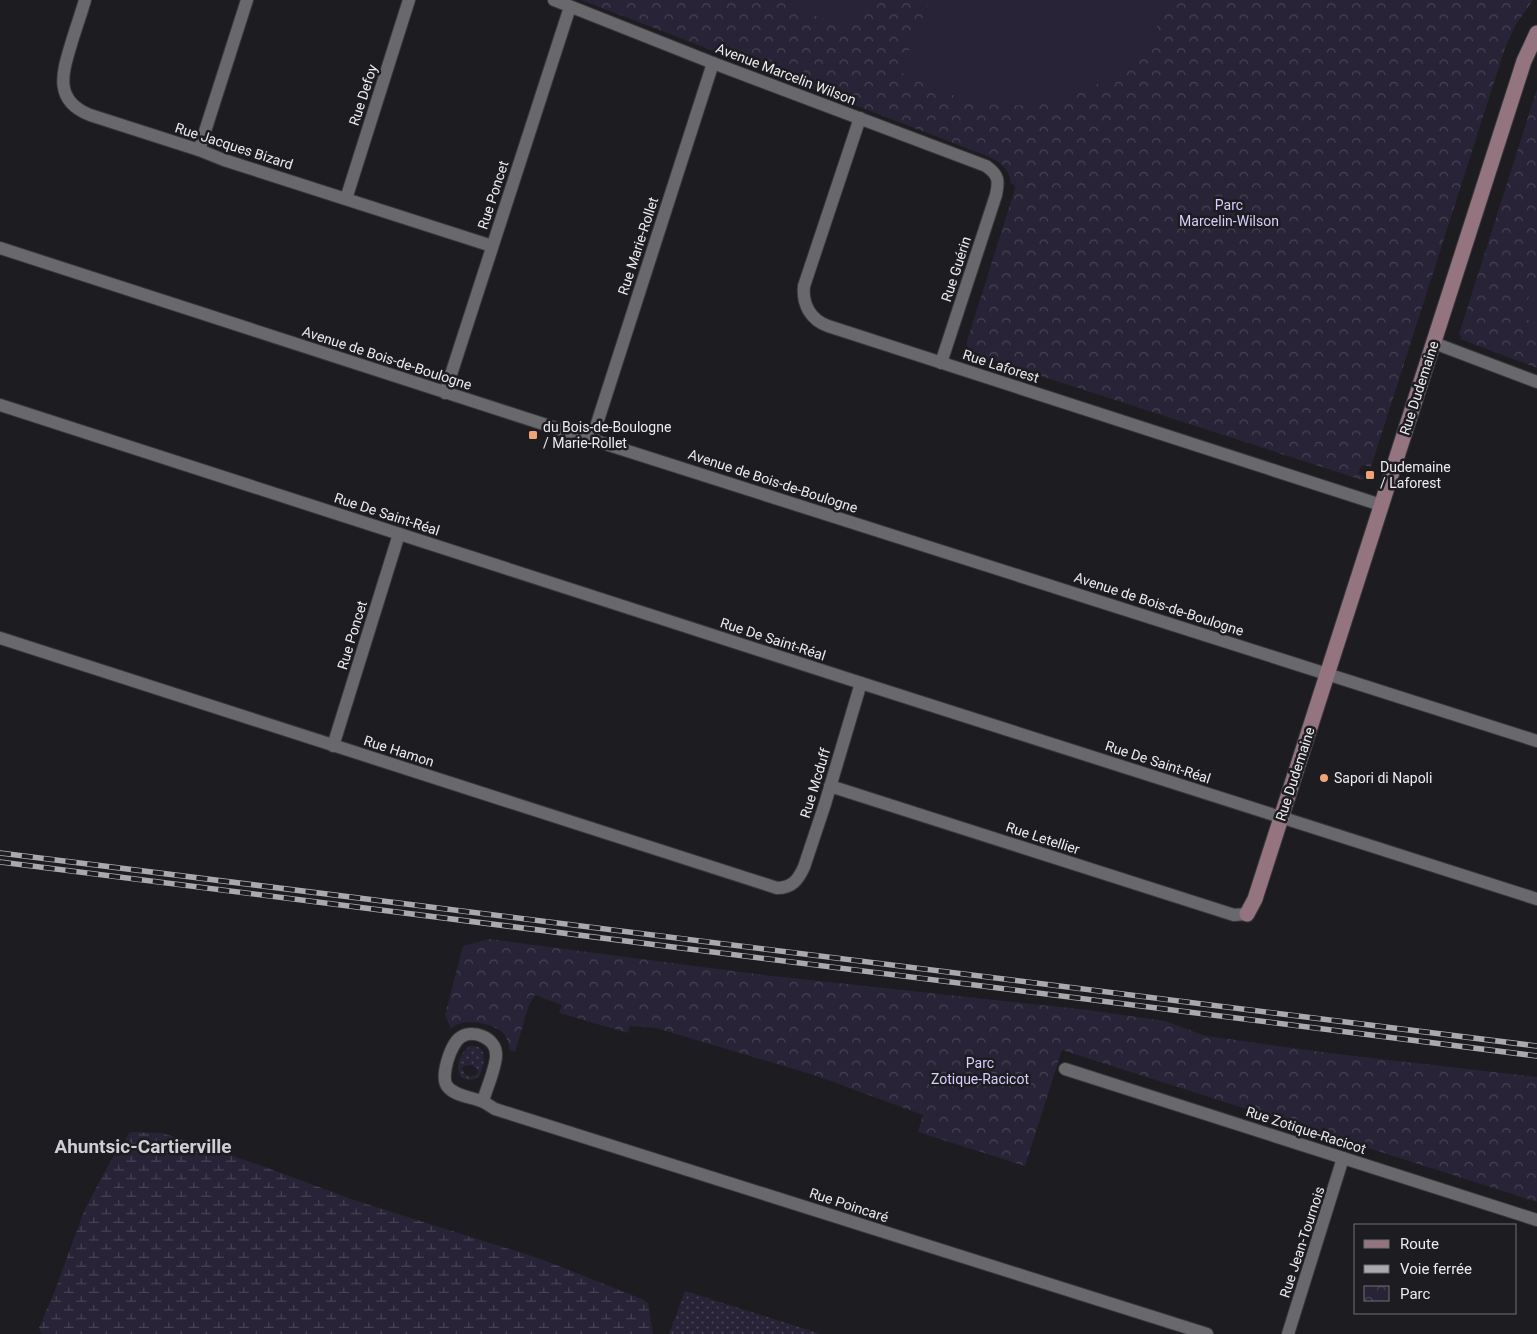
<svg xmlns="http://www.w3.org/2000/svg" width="1537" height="1334" viewBox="0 0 1537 1334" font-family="Roboto,sans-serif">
  <defs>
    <pattern id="grass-dots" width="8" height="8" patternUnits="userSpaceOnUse" patternTransform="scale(1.25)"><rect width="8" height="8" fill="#282337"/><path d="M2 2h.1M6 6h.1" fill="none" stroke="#474354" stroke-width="1.8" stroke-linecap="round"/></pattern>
    <pattern id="wetland-marsh" width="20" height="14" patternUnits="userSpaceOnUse" patternTransform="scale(1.25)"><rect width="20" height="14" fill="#282337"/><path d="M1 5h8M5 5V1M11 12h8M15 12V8" fill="none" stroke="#474354"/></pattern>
    <pattern id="park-crowns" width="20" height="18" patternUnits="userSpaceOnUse" patternTransform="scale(1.25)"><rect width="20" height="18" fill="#282337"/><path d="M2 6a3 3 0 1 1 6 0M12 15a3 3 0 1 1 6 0" fill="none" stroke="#474354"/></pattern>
  </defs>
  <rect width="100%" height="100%" fill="#1d1c20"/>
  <!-- grass -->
  <g fill="url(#grass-dots)" fill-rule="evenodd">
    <path d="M470 1046C488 1044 485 1064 480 1075 474 1081 468 1081 461 1077 455 1067 460 1052 470 1046ZM472 1065 476 1068 478 1071 477 1074 470 1077 464 1073 462 1068 464 1066Z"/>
    <path d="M685 1291 821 1334H669Z"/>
  </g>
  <!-- wetland -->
  <path fill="url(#wetland-marsh)" d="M130 1132 162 1133 254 1163 357 1201 541 1259 642 1299 648 1303 653 1334H42L39 1328 55 1290 84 1211 109 1164Z"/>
  <!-- park -->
  <g fill="url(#park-crowns)">
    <path d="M581 0H1533L1515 26 1505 48 1371 467 1362 465 1358 474 1368 477 1362 480 970 353 967 346V341L1014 192 1015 185 1011 184C1009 168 1001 162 987 156Z"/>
    <path d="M1537 89V368L1460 339 1461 336 1459 334Z"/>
    <path d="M489 939 764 975 1088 1010 1165 1021 1206 1036 1329 1053 1537 1077V1202L1062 1050 1025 1166 918 1132 923 1115 814 1075 656 1028 630 1026 628 1033 559 1013 562 1005 535 995 529 1005 515 1052 510 1050C509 1044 507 1037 502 1032 492 1023 461 1017 451 1029L445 1015 463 946Z"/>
  </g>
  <!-- pitch -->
  <g fill="#282337">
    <path d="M785 0H865L849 32Z"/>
    <path d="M930 0H1171C1163 16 1155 32 1144 46 1105 94 1037 114 978 102 951 97 925 83 900 72Z"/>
    <path d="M1537 276V323L1521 317Z"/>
  </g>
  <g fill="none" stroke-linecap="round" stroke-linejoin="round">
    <defs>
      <g id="street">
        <path d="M85 0C81 14 76 28 72 41 63 71 52 100 90 115L199 150 224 160 492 246"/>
        <path d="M554 0 713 63 986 166C999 175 999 181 996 195L941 363"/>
        <path d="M860 118 804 286C802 305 811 320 828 326L1381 505"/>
        <path d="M199 150 247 0"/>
        <path d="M346 199 409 0"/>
        <path d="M0 248 568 432 1537 741"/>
        <path d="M1434 343 1537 382"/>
        <path d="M445 393 570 7"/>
        <path d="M0 405 861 683 1537 899"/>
        <path d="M592 439 713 63"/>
        <path d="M0 638 777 888C792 888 798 880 804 867L825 804 861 683"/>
        <path d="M333 746 399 534"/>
        <path d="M830 786 1234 915 1247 914"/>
        <path d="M1065 1069 1537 1220"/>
        <path d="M483 1101C486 1090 497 1065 496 1054 496 1038 473 1029 461 1037 451 1043 440 1076 447 1086 454 1096 471 1097 481 1101 486 1103 490 1106 495 1109L1207 1334"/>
        <path d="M1288 1334 1343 1158"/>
      </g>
      <path id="secondary" d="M1247 914 1255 899 1524 61 1537 33"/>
    </defs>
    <!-- street casing -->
    <use href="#street" stroke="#39393c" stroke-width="14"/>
    <!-- secondary casing -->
    <use href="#secondary" stroke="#39393c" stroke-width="17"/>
    <!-- street -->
    <use href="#street" stroke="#69686d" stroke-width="12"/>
    <!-- secondary -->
    <use href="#secondary" stroke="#94757f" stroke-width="15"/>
    <defs>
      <g id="rail">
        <path d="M0 853 1537 1046"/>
        <path d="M0 862 1537 1056"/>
      </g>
    </defs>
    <!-- rail casing -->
    <use href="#rail" stroke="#aaaaad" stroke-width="5.5"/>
    <!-- rail -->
    <use href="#rail" stroke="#1d1c20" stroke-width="4" stroke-dasharray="11" stroke-linecap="butt"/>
  </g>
  <!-- markers -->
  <g fill="#efa376" stroke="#1d1c20" stroke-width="2">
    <rect x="528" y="430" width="10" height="10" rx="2.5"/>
    <rect x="1365" y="470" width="10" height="10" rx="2.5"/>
    <circle cx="1324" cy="778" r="5"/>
  </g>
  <g text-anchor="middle" stroke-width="5" stroke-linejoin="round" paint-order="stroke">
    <!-- street labels -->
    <g font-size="14" fill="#ececef" stroke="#1d1c20">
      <text transform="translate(786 74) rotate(21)" y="5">Avenue Marcelin Wilson</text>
      <text transform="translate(363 95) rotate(-72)" y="5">Rue Defoy</text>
      <text transform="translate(234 146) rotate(18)" y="5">Rue Jacques Bizard</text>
      <text transform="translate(493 195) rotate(-72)" y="5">Rue Poncet</text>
      <text transform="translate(638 246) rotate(-72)" y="5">Rue Marie-Rollet</text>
      <text transform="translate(956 269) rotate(-72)" y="5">Rue Guérin</text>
      <text transform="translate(387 358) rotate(18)" y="5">Avenue de Bois-de-Boulogne</text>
      <text transform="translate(1001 366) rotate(18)" y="5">Rue Laforest</text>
      <text transform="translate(1419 388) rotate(-72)" y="5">Rue Dudemaine</text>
      <text transform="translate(773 481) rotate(18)" y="5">Avenue de Bois-de-Boulogne</text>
      <text transform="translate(387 514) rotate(18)" y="5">Rue De Saint-Réal</text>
      <text transform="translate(1159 604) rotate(18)" y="5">Avenue de Bois-de-Boulogne</text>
      <text transform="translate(352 635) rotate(-73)" y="5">Rue Poncet</text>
      <text transform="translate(773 639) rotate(18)" y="5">Rue De Saint-Réal</text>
      <text transform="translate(399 751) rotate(18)" y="5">Rue Hamon</text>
      <text transform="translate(1158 762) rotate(18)" y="5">Rue De Saint-Réal</text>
      <text transform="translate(1295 774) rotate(-72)" y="5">Rue Dudemaine</text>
      <text transform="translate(815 783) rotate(-73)" y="5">Rue Mcduff</text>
      <text transform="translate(1043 838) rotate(18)" y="5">Rue Letellier</text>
      <text transform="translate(1306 1130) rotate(18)" y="5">Rue Zotique-Racicot</text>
      <text transform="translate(849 1205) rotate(18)" y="5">Rue Poincaré</text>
      <text transform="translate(1302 1242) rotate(-72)" y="5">Rue Jean-Tournois</text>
    </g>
    <!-- park labels -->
    <g font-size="14" fill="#d8ceff" stroke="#1d1c20">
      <text x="1229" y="210">Parc<tspan x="1229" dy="16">Marcelin-Wilson</tspan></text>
      <text x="980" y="1068">Parc<tspan x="980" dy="16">Zotique-Racicot</tspan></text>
    </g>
    <!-- poi labels -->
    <g font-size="14" fill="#ececef" stroke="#1d1c20" text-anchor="start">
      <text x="543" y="432">du Bois-de-Boulogne<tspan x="543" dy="16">/ Marie-Rollet</tspan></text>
      <text x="1380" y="472">Dudemaine<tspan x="1380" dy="16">/ Laforest</tspan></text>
      <text x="1334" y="783">Sapori di Napoli</text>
    </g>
    <!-- district labels -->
    <g font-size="19" font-weight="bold" fill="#cfced4" stroke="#1d1c20">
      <text x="143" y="1153">Ahuntsic-Cartierville</text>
    </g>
  </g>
  <!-- legend -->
  <rect x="1354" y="1224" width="162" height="90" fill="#1d1c20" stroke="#706f73"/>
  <rect x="1364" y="1240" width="25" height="8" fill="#94757f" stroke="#706f73"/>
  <text x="1400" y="1249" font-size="15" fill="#ececef">Route</text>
  <rect x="1364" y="1265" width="25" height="8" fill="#aaaaad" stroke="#706f73"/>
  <text x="1400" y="1274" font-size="15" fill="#ececef">Voie ferrée</text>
  <rect x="1364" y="1286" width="25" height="15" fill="url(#park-crowns)" stroke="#706f73"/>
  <text x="1400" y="1299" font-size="15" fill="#ececef">Parc</text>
</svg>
